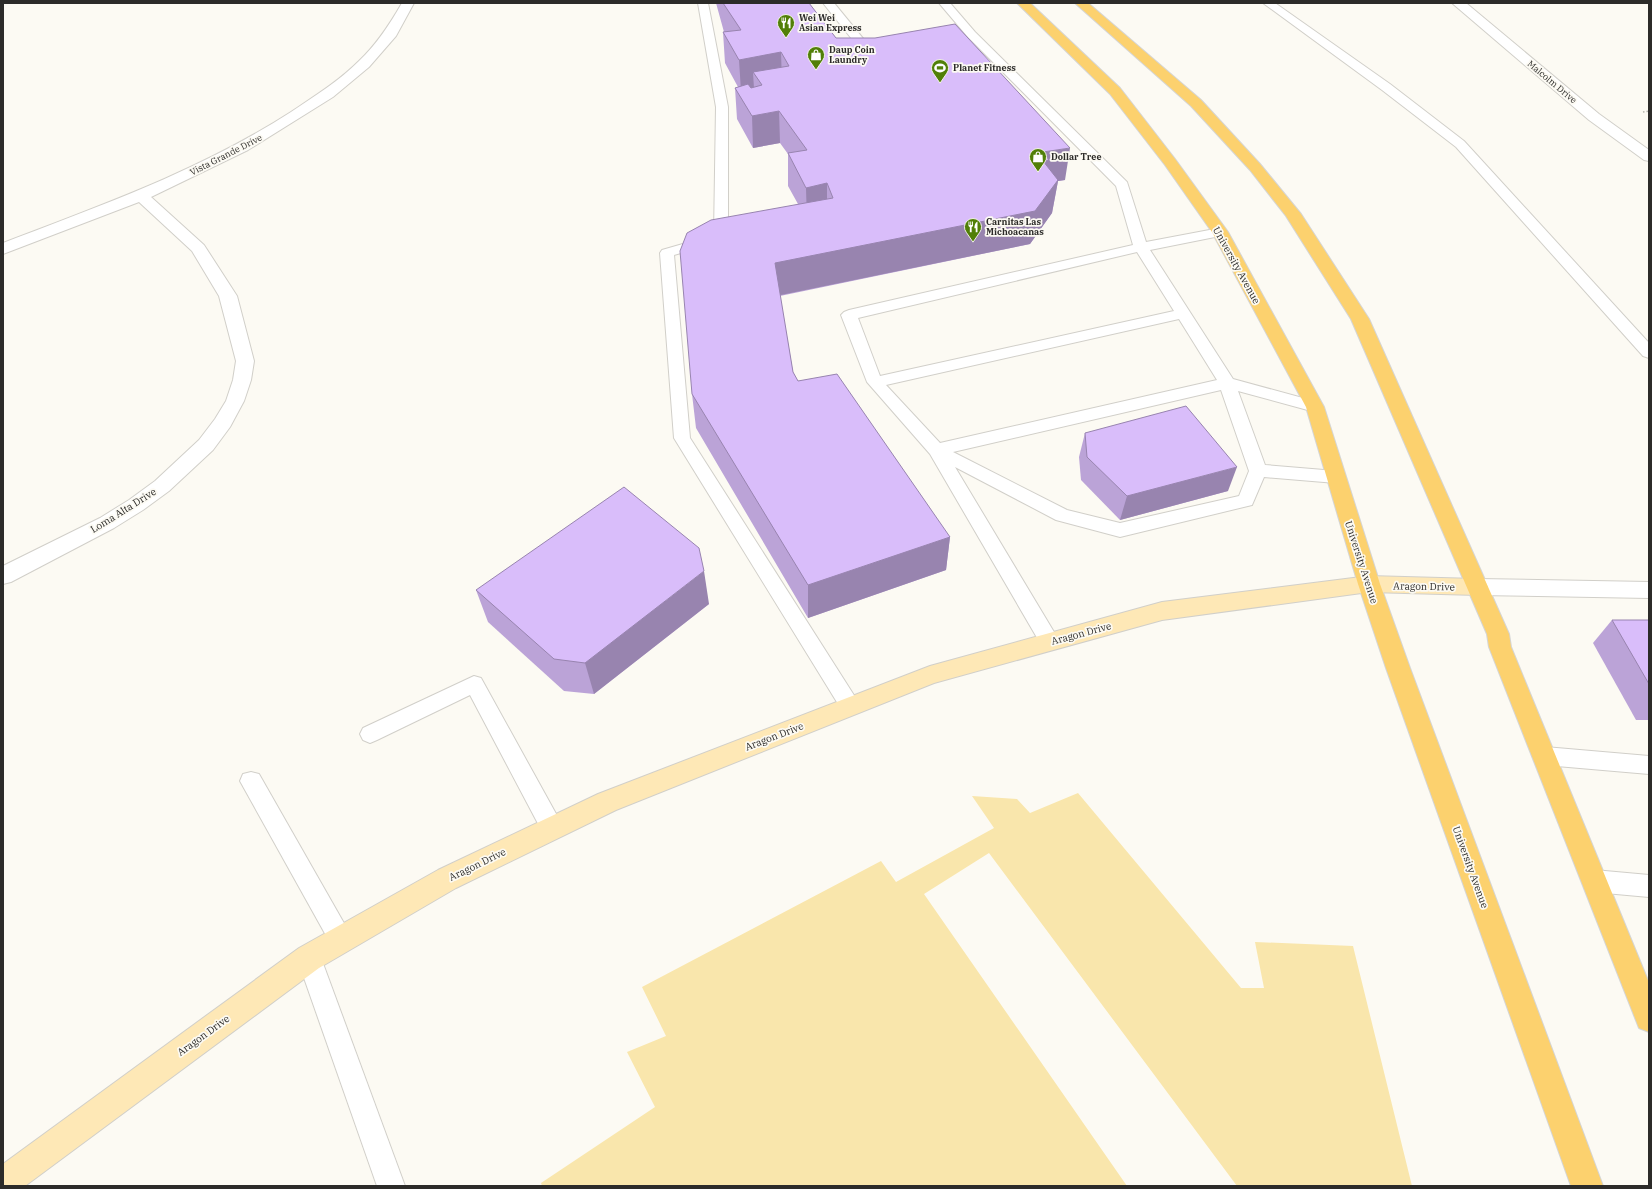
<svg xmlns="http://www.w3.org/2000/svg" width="1652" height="1189" viewBox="0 0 1652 1189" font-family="'IBM Plex Serif',serif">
  <rect width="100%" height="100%" fill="#fcfaf3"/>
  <!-- green -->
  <path fill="#f9e6ac" d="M1078 793 1241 988H1264L1255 942 1353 946 1412 1186H1237L989 853 924 894 1127 1186H542L541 1183 655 1107 627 1052 666 1036 642 987 881 861 896 882 994 828 972 796 1017 799 1030 813Z"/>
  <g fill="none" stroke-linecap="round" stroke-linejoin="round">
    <defs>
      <g id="lane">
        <path d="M698 3H708L728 107V237L726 240 674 255 690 438 857 700 860 706 857 712 850 715 843 712 674 438 660 253 662 250 714 235 716 107Z"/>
        <path d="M823 3H834L870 47 880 48 882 50 880 52 867 54 863 53Z"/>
        <path d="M939 3H950L975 32 1127 182 1146 242 1220 228 1225 229 1227 232 1225 235 1150 250 1233 379 1321 403 1323 407 1321 411 1315 412 1238 391 1265 465 1336 471 1342 473 1345 477 1342 481 1336 483 1264 477 1252 505 1120 537 1056 520 955 467 1060 642 1057 648 1050 650 1043 648 930 454 867 382 841 315 844 312 849 310 1133 245 1116 186 967 36ZM1137 252 1174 311 880 376 858 318ZM1179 319 1217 380 940 443 886 385ZM1221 390 1249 471 1239 496 1120 523 1067 510 953 452Z"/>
        <path d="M1263 3H1275L1390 84 1464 141 1649 343V358L1643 356 1456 147 1382 90Z"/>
        <path d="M474 676 481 678 560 821 563 828 560 835 552 838 544 835 470 695 377 740 370 743 363 740 360 734 363 728Z"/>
        <path d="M1545 747 1649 756V774L1545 765 1537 762 1534 756 1537 750Z"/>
        <path d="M251 772 259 774 349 932 353 940 349 948 341 951 333 948 240 781 243 774Z"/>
        <path d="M1594 870 1649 875V897L1594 892 1586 889 1582 881 1586 873Z"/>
        <path d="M309 946 318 950 321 958 405 1186H377L297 958 300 950Z"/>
      </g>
      <g id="street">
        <path d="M402 3H414L396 36 369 67 333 97 248 150 151 197 204 245 237 296 254 361 251 380 244 401 230 427 213 450 169 491 143 510 114 528 11 582 3 584V566L100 518 129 500 155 481 199 440 215 419 226 401 233 380 236 361 219 296 192 251 139 202 3 254V243C102 205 201 170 291 112 315 96 339 81 359 61 377 44 390 24 402 3Z"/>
        <path d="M1452 3H1466L1599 114 1649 150V161L1644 160 1589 120Z"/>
        <path d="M1477 579 1649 582V598L1477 595 1469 593 1466 587 1469 581Z"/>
      </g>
      <path id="secondary" d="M1369 576 1477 579 1485 581 1488 587 1485 593 1477 595 1369 592 1162 620 934 683 616 810 456 888 319 968 25 1186H3V1164L299 948 438 870 598 794 930 666 1162 602Z"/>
      <g id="primary">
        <path d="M1017 3H1030L1120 88 1175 159 1228 232 1324 407 1380 584 1410 668 1603 1186H1571L1386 668 1358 584 1306 407 1212 232 1165 165 1110 94Z"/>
        <path d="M1075 3H1088L1201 100 1260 164 1301 214 1369 319 1509 634 1511 647 1649 983V1032L1639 1028 1489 647 1487 634 1351 319 1286 216 1250 170 1191 106Z"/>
      </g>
    </defs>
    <!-- lane casing -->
    <use href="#lane" stroke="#d1cfc9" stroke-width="2"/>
    <!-- street casing -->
    <use href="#street" stroke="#d1cfc9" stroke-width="2"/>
    <!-- secondary casing -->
    <use href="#secondary" stroke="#d1cfc9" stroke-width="2"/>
    <!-- primary casing -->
    <use href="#primary" stroke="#d5d5d4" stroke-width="2"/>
    <!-- path -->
    <path stroke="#b7b6b0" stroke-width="1.5" stroke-dasharray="1.5 2" stroke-linecap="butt" d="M1643 112 1649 111"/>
    <!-- lane -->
    <use href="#lane" fill="#fff" fill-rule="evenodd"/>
    <!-- street -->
    <use href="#street" fill="#fff" fill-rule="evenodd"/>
    <!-- secondary -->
    <use href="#secondary" fill="#fee8b6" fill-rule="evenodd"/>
    <!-- primary -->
    <use href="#primary" fill="#fcd16e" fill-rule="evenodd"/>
  </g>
  <!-- wall -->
  <g fill="#bba3d7">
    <path d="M716 3H809L836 38 1065 180 1058 181 1052 213 1030 244 780 296 793 372 798 381 950 537 946 570 808 618 696 428 692 394 798 204 788 186V154L780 143 753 148 737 119 735 88 738 87 725 63 723 32H724Z"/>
    <path d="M1085 433 1228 491 1120 520 1081 480 1079 457Z"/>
    <path d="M476 590 709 604 594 694 564 691 488 622Z"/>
    <path d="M1612 620H1649V720H1636L1593 643Z"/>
  </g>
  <!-- shaded-wall -->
  <g fill="#9884af">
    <path d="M781 52 782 83 762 85 753 72 754 89 741 91 739 60Z"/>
    <path d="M779 111 780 143 753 148 752 116Z"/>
    <path d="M1070 148 1065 180 1058 181 1052 213 1030 244 776 296 775 263 1043 152Z"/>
    <path d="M827 183V216L807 221 806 188Z"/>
    <path d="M1237 467 1228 491 1120 520 1127 496Z"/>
    <path d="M950 537 946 570 808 618V585Z"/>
    <path d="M704 571 709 604 594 694 585 663Z"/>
  </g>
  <!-- building -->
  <g fill="#d9bdfa" stroke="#9884af">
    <path d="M723 3H809L836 38H875L955 24 1070 148 1043 152 1049 160 1043 161 1058 180 1035 211 775 263 793 372 798 381 837 374 950 537 808 585 692 394 680 251 687 233 711 220 833 198 827 183 806 188 788 153 807 150 779 111 752 116 735 88 748 84 751 88 762 85 753 72 789 66 781 52 739 60 723 32 741 30Z"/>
    <path d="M1186 406 1237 467 1127 496 1087 457 1085 433Z"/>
    <path d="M624 487 699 548 704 571 585 663 554 659 476 590Z"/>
    <path d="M1612 620H1649V684Z"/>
  </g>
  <!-- icons -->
  <defs>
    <symbol id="restaurant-pin" viewBox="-11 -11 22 30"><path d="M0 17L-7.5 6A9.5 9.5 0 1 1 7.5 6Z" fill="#517f08" stroke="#fcfaf3"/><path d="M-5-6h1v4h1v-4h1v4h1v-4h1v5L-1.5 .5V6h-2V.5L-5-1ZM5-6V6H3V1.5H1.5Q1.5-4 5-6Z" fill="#fff"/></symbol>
    <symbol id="shop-pin" viewBox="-11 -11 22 30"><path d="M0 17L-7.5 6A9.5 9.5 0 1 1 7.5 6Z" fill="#517f08" stroke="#fcfaf3"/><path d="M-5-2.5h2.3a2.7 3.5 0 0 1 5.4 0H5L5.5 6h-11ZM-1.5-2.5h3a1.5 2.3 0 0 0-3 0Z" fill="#fff"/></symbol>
    <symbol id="stadium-pin" viewBox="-11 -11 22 30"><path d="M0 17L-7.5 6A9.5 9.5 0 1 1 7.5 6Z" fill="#517f08" stroke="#fcfaf3"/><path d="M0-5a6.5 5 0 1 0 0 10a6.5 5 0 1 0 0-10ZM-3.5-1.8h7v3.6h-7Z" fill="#fff"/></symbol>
  </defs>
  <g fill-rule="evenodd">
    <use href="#restaurant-pin" x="776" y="13" width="20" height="27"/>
    <use href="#shop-pin" x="806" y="45" width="20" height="27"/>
    <use href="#stadium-pin" x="930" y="58" width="20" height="27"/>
    <use href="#shop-pin" x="1028" y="147" width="20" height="27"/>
    <use href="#restaurant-pin" x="963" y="217" width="20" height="27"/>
  </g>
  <g text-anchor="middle" stroke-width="3.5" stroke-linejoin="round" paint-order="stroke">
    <!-- far-poi labels -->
    <g font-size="9" font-weight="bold" fill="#2c2b29" stroke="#fcfaf3" text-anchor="start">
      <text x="799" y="21">Wei Wei<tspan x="799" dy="10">Asian Express</tspan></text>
      <text x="829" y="53">Daup Coin<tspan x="829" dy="10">Laundry</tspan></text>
      <text x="953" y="71">Planet Fitness</text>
      <text x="1051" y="160">Dollar Tree</text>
      <text x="986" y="225">Carnitas Las<tspan x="986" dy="10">Michoacanas</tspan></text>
    </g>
    <!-- far-street labels -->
    <g font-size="9" fill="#2c2b29" stroke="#fcfaf3">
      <text transform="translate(1552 82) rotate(40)" y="3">Malcolm Drive</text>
      <text transform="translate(226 155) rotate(-27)" y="3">Vista Grande Drive</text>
    </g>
    <!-- street labels -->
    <g font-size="10" fill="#2c2b29" stroke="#fcfaf3">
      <text transform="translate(1237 265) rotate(61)" y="4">University Avenue</text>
      <text transform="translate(123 510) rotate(-32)" y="4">Loma Alta Drive</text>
      <text transform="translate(1362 562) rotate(72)" y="4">University Avenue</text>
      <text transform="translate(1424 586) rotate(1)" y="4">Aragon Drive</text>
      <text transform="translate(1081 633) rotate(-15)" y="4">Aragon Drive</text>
      <text transform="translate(774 736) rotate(-21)" y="4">Aragon Drive</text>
      <text transform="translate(477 864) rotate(-26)" y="4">Aragon Drive</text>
      <text transform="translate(1471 867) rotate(70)" y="4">University Avenue</text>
      <text transform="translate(203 1035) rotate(-36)" y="4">Aragon Drive</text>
    </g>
  </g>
  <!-- border -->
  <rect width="1652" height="1189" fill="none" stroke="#2c2b29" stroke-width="8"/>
</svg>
